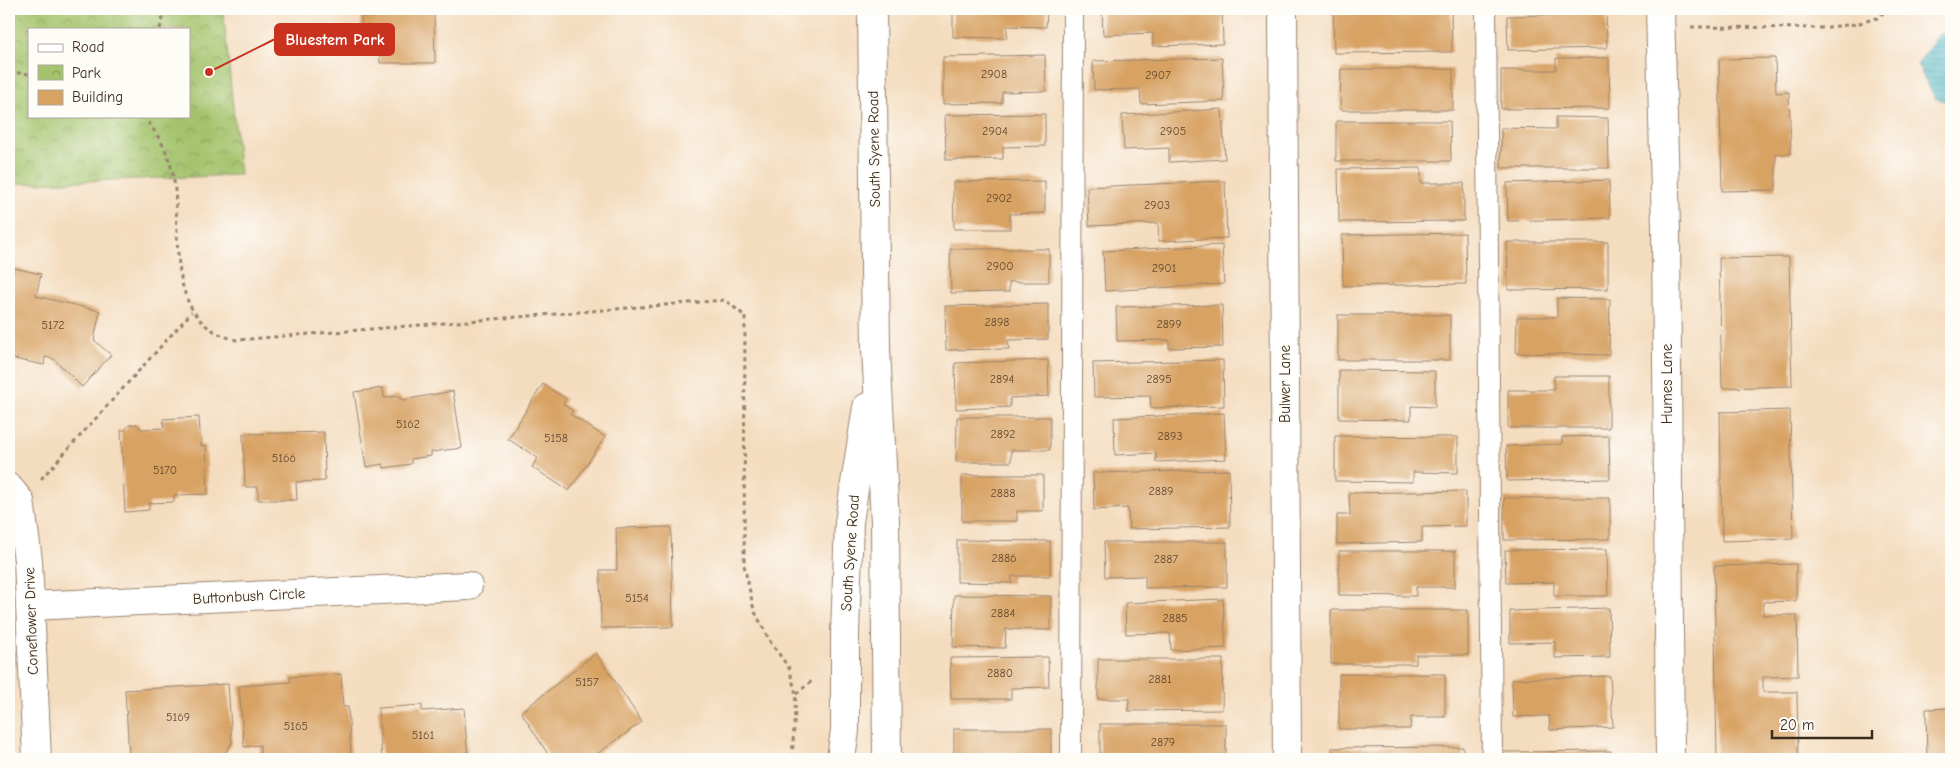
<svg xmlns="http://www.w3.org/2000/svg" width="1960" height="768" viewBox="0 0 1960 768" font-family="'Comic Neue',sans-serif">
  <defs>
    <pattern id="park-crowns" width="20" height="18" patternUnits="userSpaceOnUse" patternTransform="scale(1.25)"><rect width="20" height="18" fill="#a4c36c"/><path d="M2 6a3 3 0 1 1 6 0M12 15a3 3 0 1 1 6 0" fill="none" stroke="#879f58"/></pattern>
    <pattern id="water-rules" width="6" height="5" patternUnits="userSpaceOnUse" patternTransform="scale(1.25)"><rect width="6" height="5" fill="#45b2c1"/><path d="M0 2.5h6" fill="none" stroke="#3b919c"/></pattern>
  </defs>
  <rect width="100%" height="100%" fill="#fdfcf7"/>
  <filter id="ink" filterUnits="userSpaceOnUse"><feTurbulence type="fractalNoise" baseFrequency=".02" numOctaves="2"/><feDisplacementMap in="SourceGraphic" scale="10" xChannelSelector="R" yChannelSelector="G"/><feConvolveMatrix kernelMatrix="1 2 1 2 8 2 1 2 1" color-interpolation-filters="sRGB"/></filter>
  <filter id="wash" filterUnits="userSpaceOnUse"><feTurbulence type="fractalNoise" baseFrequency=".0096" numOctaves="4" result="noise"/><feDisplacementMap in="SourceGraphic" scale="20" xChannelSelector="R" yChannelSelector="G"/><feGaussianBlur stdDeviation="1.12" result="paint"/><feColorMatrix in="noise" values="0 0 0 0 0 0 0 0 0 0 0 0 0 0 0 0 0 1.4 0 .05"/><feComposite in="paint" operator="in"/></filter>
  <g filter="url(#wash)">
    <rect width="100%" height="100%" fill="#f4dcbe"/>
    <!-- park -->
    <path fill="url(#park-crowns)" stroke="#707645" fill-rule="evenodd" d="M9 9H223L240 175 9 184ZM29 29H189V116H29Z"/>
    <!-- water -->
    <path fill="url(#water-rules)" stroke="#406e70" d="M1951 33V103L1935 98 1917 65 1939 34Z"/>
    <g id="blocks">
      <!-- building -->
      <g fill="#d8a263">
        <path d="M376 9H434L435 63H380L379 49H362L361 17H376Z"/>
        <path d="M953 9H1047L1046 27 1007 26V38L953 37Z"/>
        <path d="M1102 9H1222L1223 44 1153 46V33L1103 35Z"/>
        <path d="M1333 9H1451L1452 52 1334 53Z"/>
        <path d="M1546 9H1606L1607 48 1508 50 1507 16 1546 15Z"/>
        <path d="M1045 55 1046 91 1002 92V103L943 104V57Z"/>
        <path d="M1222 58 1224 101 1141 104 1140 89 1094 90 1093 61Z"/>
        <path d="M1556 58H1609L1610 108 1501 109V70H1556Z"/>
        <path d="M1775 58 1776 93 1789 92 1791 154H1776V190L1722 191 1719 59Z"/>
        <path d="M1341 69H1453V110H1340Z"/>
        <path d="M1222 109 1225 159 1169 162V148L1124 150 1122 115Z"/>
        <path d="M1045 114V146L1003 147V159L946 160 945 115Z"/>
        <path d="M1556 117 1608 118 1609 168H1501V128L1556 129Z"/>
        <path d="M1336 121H1450L1451 161H1336Z"/>
        <path d="M1421 168V183H1464V221L1339 222 1338 169Z"/>
        <path d="M1609 180 1610 218 1508 221 1507 183Z"/>
        <path d="M1045 181V213L1010 214V229H954L953 182Z"/>
        <path d="M1225 181 1227 238 1159 241 1158 223 1089 226 1087 187Z"/>
        <path d="M1465 233 1466 284 1343 286 1342 235Z"/>
        <path d="M1507 242H1608V289L1508 290Z"/>
        <path d="M1222 245 1224 284 1105 291 1103 251Z"/>
        <path d="M950 249H1049V282H1009V292L951 293Z"/>
        <path d="M1789 257 1792 386 1722 388 1719 258Z"/>
        <path d="M14 268 41 274 36 296 100 311 94 340 111 355 82 387 54 359 45 357 44 365 9 358V280H11Z"/>
        <path d="M1557 298 1610 299 1609 355 1516 353 1517 317H1557Z"/>
        <path d="M1048 304V339L1008 340 1009 349 946 350 945 306Z"/>
        <path d="M1222 305 1223 347 1169 348V340L1117 341 1116 307Z"/>
        <rect x="1338" y="315" width="112" height="45"/>
        <path d="M1048 360 1049 396 1010 398V407L956 409 955 363Z"/>
        <path d="M1223 360 1224 406 1151 408 1150 396 1094 397 1093 363Z"/>
        <path d="M1339 370 1435 371V407L1411 406V420L1339 419Z"/>
        <path d="M1554 376H1609V428H1508V390H1554Z"/>
        <path d="M543 384 566 399 563 404 573 411 570 414 605 437 569 491 532 467 538 458 508 439Z"/>
        <path d="M383 388 384 398 396 396 403 400 453 391 462 448 431 452V456L411 459V464L384 468 383 464 366 467 354 392Z"/>
        <path d="M1790 410 1793 539 1722 541 1720 412Z"/>
        <path d="M1224 413 1226 459 1156 462V453L1115 455 1114 418Z"/>
        <path d="M199 417 201 446 206 445 208 494 174 495V502L149 503V510L125 512 121 430H125L129 425 137 424 141 429 164 428 163 419Z"/>
        <path d="M957 417H1050V450H1011V462H956Z"/>
        <path d="M324 432 325 481 296 482 297 500H258V487H245L243 434Z"/>
        <path d="M1335 436 1458 437V473L1413 472V482L1335 481Z"/>
        <path d="M1609 436 1610 479 1507 481 1506 446 1562 444V437Z"/>
        <path d="M1229 470 1230 527 1129 529 1128 508 1094 510 1093 473Z"/>
        <path d="M962 475H1043V511H1017V521H962Z"/>
        <path d="M1466 491V526L1422 527V542L1337 544V515H1350L1349 493Z"/>
        <path d="M1504 498H1610V539L1504 540Z"/>
        <path d="M671 527 673 627 601 628 600 570H617L616 528Z"/>
        <path d="M957 540 1050 541V576H1012V583L957 582Z"/>
        <path d="M1104 542H1227V587L1145 588V576L1105 577Z"/>
        <path d="M1607 549 1608 596H1554V582L1506 583 1505 550Z"/>
        <path d="M1339 551H1455V587H1416V596L1339 595Z"/>
        <path d="M1796 564V601L1763 602V615H1797L1798 676 1763 677V692H1797L1798 756 1764 757V759H1717L1714 566Z"/>
        <path d="M954 595 1051 596V630L1006 629 1005 648 953 647Z"/>
        <path d="M1223 599 1226 648 1171 650 1170 633 1126 634 1125 603Z"/>
        <path d="M1609 608 1610 657 1555 658V642L1510 643V611Z"/>
        <path d="M1331 610H1468V655H1416V664H1331Z"/>
        <path d="M596 653 642 722 590 759H551L521 712Z"/>
        <path d="M1048 657 1049 687 1011 688V699H951L950 658Z"/>
        <path d="M1098 659H1223L1222 710 1128 711 1129 699H1098Z"/>
        <path d="M341 674 343 707H348L351 754 298 759H260V745L244 747 239 686 291 682 290 677Z"/>
        <path d="M1339 674H1445V717H1411L1410 729H1339Z"/>
        <path d="M1610 676 1613 727 1550 730 1549 716 1513 717 1512 679Z"/>
        <path d="M228 684 232 743 221 759H137L129 755 125 690Z"/>
        <path d="M422 705V711L464 708 468 759H382L378 708Z"/>
        <path d="M1951 708V759H1927L1926 709Z"/>
        <rect x="1100" y="724" width="126" height="35"/>
        <rect x="954" y="729" width="97" height="30"/>
        <path d="M1463 747V759H1332V748Z"/>
        <path d="M1611 751V759H1505L1504 752Z"/>
      </g>
    </g>
  </g>
  <g filter="url(#ink)">
    <use href="#blocks" fill-opacity="0" stroke="#98836e" stroke-width="1"/>
    <g fill="none" stroke-linecap="round" stroke-linejoin="round">
      <defs>
        <g id="service">
          <path d="M1486 9 1492 759"/>
          <path d="M1071 759 1073 9"/>
        </g>
        <g id="minor">
          <path d="M1283 9 1287 759"/>
          <path d="M1660 9 1666 228 1670 759"/>
          <path d="M9 488 20 501 28 560 37 759"/>
          <path d="M30 606 468 586"/>
        </g>
        <g id="tertiary">
          <path d="M872 9 876 349 885 522 887 759"/>
          <path d="M841 759 845 730V633L849 522 867 407"/>
        </g>
      </defs>
      <!-- service casing -->
      <use href="#service" stroke="#98836e" stroke-width="22"/>
      <!-- minor casing -->
      <use href="#minor" stroke="#98836e" stroke-width="30"/>
      <!-- tertiary casing -->
      <use href="#tertiary" stroke="#98836e" stroke-width="30"/>
      <!-- path -->
      <g stroke="#98836e" stroke-width="3" stroke-dasharray="4 4" stroke-linecap="butt">
        <path d="M1691 27 1820 28 1856 24 1877 18 1888 9"/>
        <path d="M160 29 164 9"/>
        <path d="M9 72 29 74"/>
        <path d="M143 116C157 133 167 149 172 170 185 229 158 322 237 340L725 300 745 316 744 565 754 610 771 643 789 668 796 694 792 759"/>
        <path d="M41 479 192 312"/>
        <path d="M796 694 813 680"/>
      </g>
      <!-- service -->
      <use href="#service" stroke="#fff" stroke-width="20"/>
      <!-- minor -->
      <use href="#minor" stroke="#fff" stroke-width="28"/>
      <!-- tertiary -->
      <use href="#tertiary" stroke="#fff" stroke-width="28"/>
    </g>
  </g>
  <g text-anchor="middle" stroke-width="4" stroke-linejoin="round" paint-order="stroke">
    <!-- number labels -->
    <g font-size="12" fill="#62482f">
      <text x="994" y="78">2908</text>
      <text x="1158" y="79">2907</text>
      <text x="995" y="135">2904</text>
      <text x="1173" y="135">2905</text>
      <text x="999" y="202">2902</text>
      <text x="1157" y="209">2903</text>
      <text x="1000" y="270">2900</text>
      <text x="1164" y="272">2901</text>
      <text x="997" y="326">2898</text>
      <text x="1169" y="328">2899</text>
      <text x="53" y="329">5172</text>
      <text x="1002" y="383">2894</text>
      <text x="1159" y="383">2895</text>
      <text x="408" y="428">5162</text>
      <text x="1003" y="438">2892</text>
      <text x="1170" y="440">2893</text>
      <text x="556" y="442">5158</text>
      <text x="284" y="462">5166</text>
      <text x="165" y="474">5170</text>
      <text x="1161" y="495">2889</text>
      <text x="1003" y="497">2888</text>
      <text x="1004" y="562">2886</text>
      <text x="1166" y="563">2887</text>
      <text x="637" y="602">5154</text>
      <text x="1003" y="617">2884</text>
      <text x="1175" y="622">2885</text>
      <text x="1000" y="677">2880</text>
      <text x="1160" y="683">2881</text>
      <text x="587" y="686">5157</text>
      <text x="178" y="721">5169</text>
      <text x="296" y="730">5165</text>
      <text x="423" y="739">5161</text>
      <text x="1163" y="746">2879</text>
    </g>
    <!-- street labels -->
    <g font-size="15" fill="#3b2a1e" stroke="#fdfcf7">
      <text transform="translate(874 149) rotate(-91)" y="5">South Syene Road</text>
      <text transform="translate(1285 384) rotate(-90)" y="5">Bulwer Lane</text>
      <text transform="translate(1667 384) rotate(-90)" y="5">Humes Lane</text>
      <text transform="translate(850 553) rotate(-86)" y="5">South Syene Road</text>
      <text transform="translate(249 596) rotate(-3)" y="5">Buttonbush Circle</text>
      <text transform="translate(31 621) rotate(-92)" y="5">Coneflower Drive</text>
    </g>
  </g>
  <!-- callouts -->
  <path fill="none" stroke="#c8321e" stroke-width="2" d="M209 72L275 39"/>
  <circle fill="#c8321e" stroke="#fdfcf7" stroke-width="2" cx="209" cy="72" r="5"/>
  <rect fill="#c8321e" stroke="#c8321e" stroke-width="2" x="275" y="24" width="119" height="31" rx="5"/>
  <g font-size="16" text-anchor="middle" font-weight="bold" fill="#fff">
    <text x="335" y="45">Bluestem Park</text>
  </g>
  <!-- margin -->
  <rect width="1960" height="768" fill="none" stroke="#fdfcf7" stroke-width="30"/>
  <!-- legend -->
  <rect x="28" y="28" width="162" height="90" fill="#fdfcf7" stroke="#afa8a0"/>
  <rect x="38" y="44" width="25" height="8" fill="#ffffff" stroke="#afa8a0"/>
  <text x="72" y="52" font-size="15" fill="#3b2a1e">Road</text>
  <rect x="38" y="65" width="25" height="15" fill="url(#park-crowns)" stroke="#afa8a0"/>
  <text x="72" y="78" font-size="15" fill="#3b2a1e">Park</text>
  <rect x="38" y="90" width="25" height="15" fill="#d8a263" stroke="#afa8a0"/>
  <text x="72" y="102" font-size="15" fill="#3b2a1e">Building</text>
  <!-- scale -->
  <path d="M1772 730v8h100v-8" fill="none" stroke="#3b2a1e" stroke-width="2.5"/>
  <text x="1780" y="730" font-size="15" fill="#3b2a1e" stroke="#fdfcf7" stroke-width="4" paint-order="stroke">20 m</text>
</svg>
